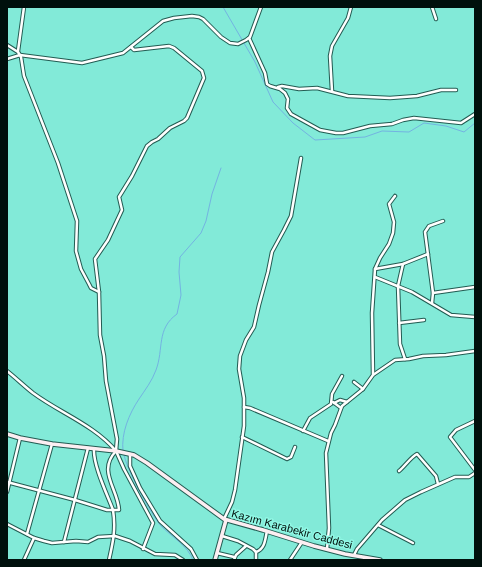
<svg xmlns="http://www.w3.org/2000/svg" width="482" height="567" viewBox="0 0 482 567" font-family="Helvetica,sans-serif">
  <rect width="100%" height="100%" fill="#82ead8"/>
  <g fill="none" stroke-linecap="round" stroke-linejoin="round">
    <!-- stream -->
    <g stroke="#73b3e1" stroke-width="1">
      <path d="M223 7 255 62 273 102 293 123 315 140 365 137 382 131 409 132 424 123 446 126 464 132 475 123"/>
      <path d="M123 451C121 433 129 414 139 399 145 390 152 381 156 370 164 349 156 329 177 314L181 295 179 272 180 257 201 233 206 221 212 194 221 168"/>
      <path d="M124 454C125 467 152 516 161 526 172 537 188 546 193 560"/>
    </g>
    <defs>
      <g id="street">
        <path d="M432 7 436 19"/>
        <path d="M249 38 265 73 267 84 270 86 280 89 285 93 288 99 287 108 291 114 320 130 336 133H343L370 126 392 124 403 120 414 118 461 123 475 114"/>
        <path d="M7 45 18 52 21 57 24 76 58 163 77 221 76 251 81 269 89 284 91 288 99 292"/>
        <path d="M131 47 134 50 169 46 174 48 202 71 204 78 187 118 184 121 170 128 158 139 152 142 147 146 132 176 119 197 122 210 108 240 95 259 99 292 100 335 104 356 106 381 117 439 116 451 124 469 153 523 143 549"/>
        <path d="M18 51 24 7"/>
        <path d="M7 59 20 55 82 63 123 53 163 21 174 18 192 16 199 17 203 19 221 37 230 43 238 44 246 40 250 37 261 7"/>
        <path d="M278 87 282 86 299 89 317 88 348 96 390 98 417 96 441 90H456"/>
        <path d="M332 91 330 56 332 46 348 18 351 7"/>
        <path d="M403 264 398 286 400 344 405 359"/>
        <path d="M375 269 403 264 428 254"/>
        <path d="M375 277 412 292 451 315 475 317"/>
        <path d="M433 293 475 287"/>
        <path d="M432 303 433 293 425 232 429 226 443 221"/>
        <path d="M399 323 424 320"/>
        <path d="M7 371C16 378 24 386 33 393 60 413 94 425 116 451 97 471 118 489 119 510H107L75 500 7 482"/>
        <path d="M373 374 372 313 375 269 380 258 389 244 393 233 394 222 389 204 395 196"/>
        <path d="M354 382 363 389"/>
        <path d="M333 402 341 408"/>
        <path d="M334 403 340 400 347 402"/>
        <path d="M244 407 250 408 328 441"/>
        <path d="M475 421 456 430 450 437 475 470"/>
        <path d="M303 431 310 418 331 404 332 394 342 376"/>
        <path d="M242 437 287 459 291 457 295 447"/>
        <path d="M94 449C93 465 107 494 113 510 116 529 113 542 109 560"/>
        <path d="M130 454V466L140 488 160 521 191 549 197 560"/>
        <path d="M399 471C405 466 411 457 417 454L436 476 438 484"/>
        <path d="M7 492 20 438"/>
        <path d="M224 519 232 502 235 490 244 426V398L239 369 240 356 246 340 254 327 259 305 268 272 272 252 284 230 291 216 301 158"/>
        <path d="M7 524 34 538 44 541 52 543 76 541 88 542 98 537 115 536 130 541 155 554 175 555 183 560"/>
        <path d="M378 525 413 543"/>
        <path d="M27 534 52 444"/>
        <path d="M222 536 238 541 253 549 256 552V560"/>
        <path d="M64 542 88 448"/>
        <path d="M327 549 329 528 326 453 331 433 335 425 342 406 363 389 373 375 395 360 409 359 423 356 446 355 475 351"/>
        <path d="M256 552C265 549 265 540 267 531"/>
        <path d="M217 553 234 557"/>
        <path d="M354 555 357 549 382 520 405 500 421 492 455 477H469L475 473"/>
        <path d="M24 560 34 538"/>
        <path d="M234 560 236 555 246 546"/>
        <path d="M290 560 302 542"/>
      </g>
      <g id="secondary">
        <path d="M7 434 20 438 52 444 116 451 134 455 147 463 224 519 263 530 314 546 345 554 380 560"/>
        <path d="M215 560 226 520"/>
      </g>
    </defs>
    <!-- street casing -->
    <use href="#street" stroke="#235b52" stroke-width="4.5"/>
    <!-- secondary casing -->
    <use href="#secondary" stroke="#235b52" stroke-width="5.5"/>
    <!-- street -->
    <use href="#street" stroke="#fff" stroke-width="2.5"/>
    <!-- secondary -->
    <use href="#secondary" stroke="#fceef2" stroke-width="3.5"/>
  </g>
  <g text-anchor="middle" stroke-width="3" stroke-linejoin="round" paint-order="stroke">
    <!-- street labels -->
    <g font-size="11" fill="#00100c" stroke="#90f8e5">
      <text transform="translate(292 529) rotate(15)" y="4">Kazım Karabekir Caddesi</text>
    </g>
  </g>
  <!-- border -->
  <rect width="482" height="567" fill="none" stroke="#00100c" stroke-width="16"/>
</svg>
